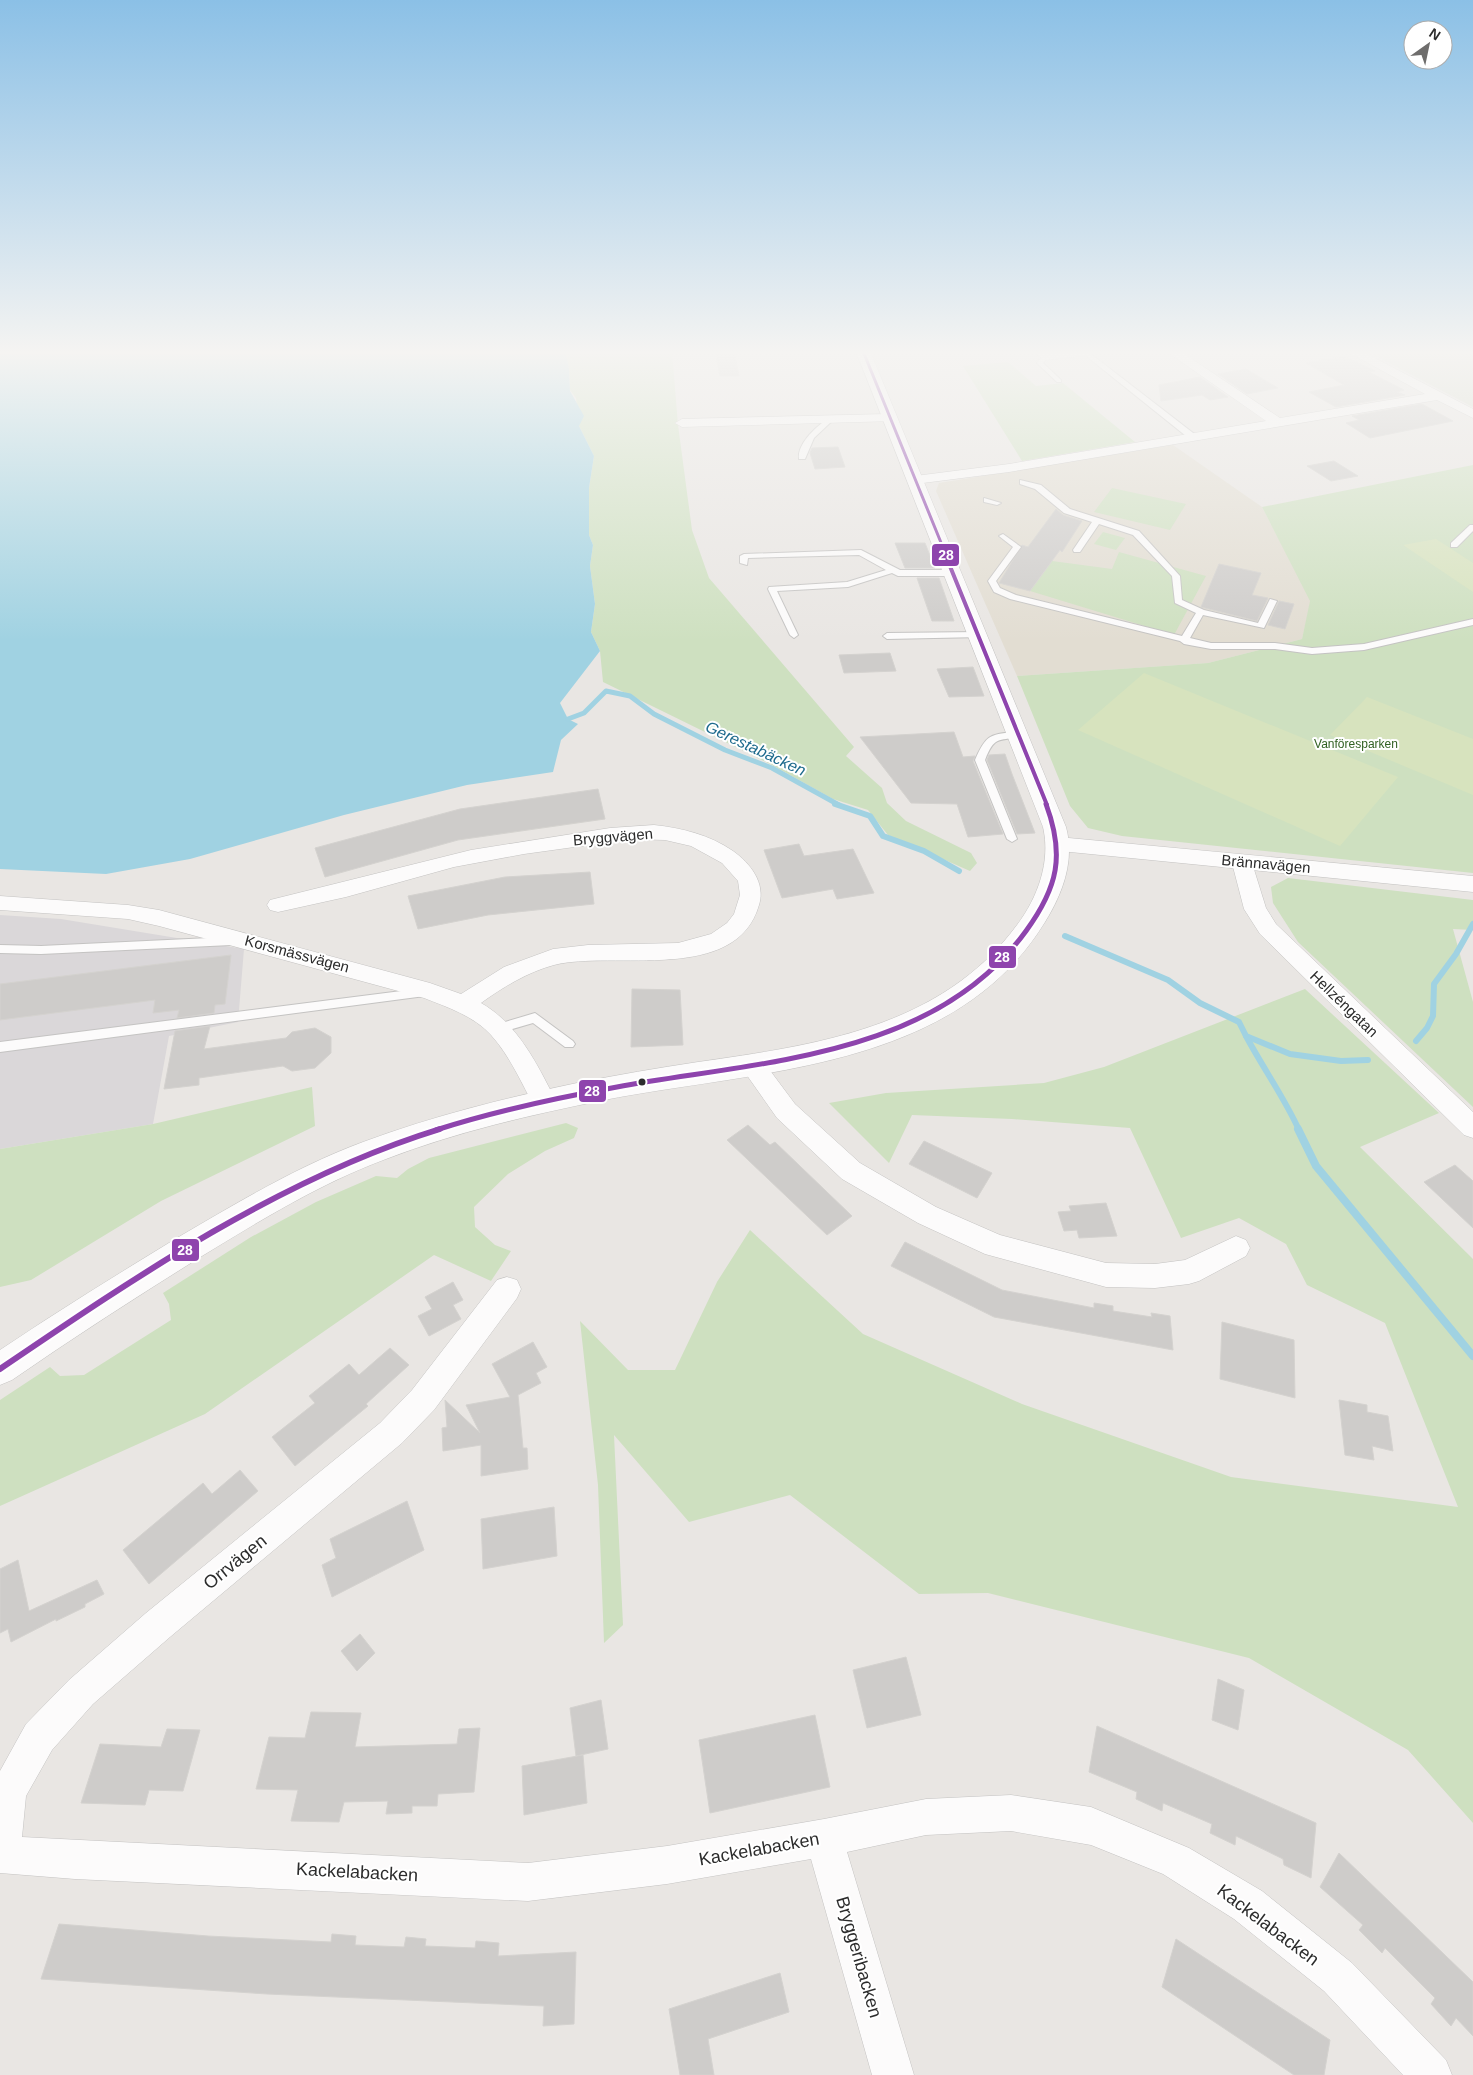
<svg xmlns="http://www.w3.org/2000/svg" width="1473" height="2075" viewBox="0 0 1473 2075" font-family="Helvetica,sans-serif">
  <rect width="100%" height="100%" fill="#e9e6e3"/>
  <!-- industrial -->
  <path fill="#dad7d9" d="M0 915 61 919 244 949 238 1022 169 1036 153 1124 0 1149Z"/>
  <!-- education -->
  <path fill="#e2ddd2" d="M1173 445 1262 507 1311 601 1302 639 1208 663 1017 676 936 491 939 483Z"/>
  <!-- green -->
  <g fill="#cee0c0">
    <path d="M565 351H672L678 425 692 530 709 578 854 747 846 756 882 788 887 803 906 821 971 853 977 863 970 871 888 835 868 810 833 799 772 765 603 682 600 651 591 632 595 604 590 566 593 545 589 535V488L594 456 579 426 576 398 570 390 569 369Z"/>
    <path d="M1008 362 1036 386 1063 383 1135 442 1022 461 963 366Z"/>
    <path d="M1473 465V873L1122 836 1088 828 1070 806 1017 676 1208 663 1302 639 1310 601 1262 507Z"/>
    <path d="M1112 488 1186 504 1170 530 1094 512Z"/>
    <path d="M1103 532 1125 538 1116 550 1094 544Z"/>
    <path d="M1119 552 1206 576 1174 635 1030 591 1052 561 1112 569Z"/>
    <path d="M1288 878 1473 900V930L1453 929 1473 1002V1107L1298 942 1273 903 1271 887Z"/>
    <path d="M1305 989 1439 1113 1360 1147 1473 1259V1823L1408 1750 1249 1658 988 1593 919 1594 790 1495 689 1522 614 1435 623 1625 604 1643 598 1485 580 1321 628 1370H675L717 1282 750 1230 863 1334 1022 1404 1231 1477 1458 1507 1385 1323 1307 1285 1286 1244 1239 1218 1181 1238 1130 1128 1012 1119 912 1115 889 1163 829 1103 886 1093 1044 1083 1104 1067Z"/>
    <path d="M312 1087 315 1126 161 1201 31 1280 0 1287V1149L153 1124Z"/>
    <path d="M566 1123 578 1128 574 1138 545 1151 508 1174 474 1207 475 1227 495 1245 511 1251 491 1281 434 1255 205 1414 0 1506V1400L50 1367 60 1376 84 1375 171 1320 169 1304 163 1293 251 1237 316 1202 376 1176 397 1178 408 1169 429 1158Z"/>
  </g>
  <!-- cemetery -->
  <path fill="#d6dccc" d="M1366 351H1473V407Z"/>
  <!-- pitch -->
  <g fill="#d7e3be">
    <path d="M1436 539 1473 563V592L1403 545Z"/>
    <path d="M1144 673 1398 777 1340 846 1078 730Z"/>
    <path d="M1367 697 1473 739V795L1330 735Z"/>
  </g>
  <!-- water -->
  <path fill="#a0d2e2" d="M0 351H565L569 369 570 391 584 416 579 426 594 456 589 488V535L593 545 590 566 595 604 591 632 600 651 560 703 568 719 578 724 561 740 553 772 467 785 344 815 190 859 106 874 0 869Z"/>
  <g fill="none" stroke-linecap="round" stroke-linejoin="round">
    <!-- stream-far2 -->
    <path stroke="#a0d2e2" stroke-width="5" d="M568 719 584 713 606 691 630 696 654 714 725 750 772 768 839 805"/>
    <!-- stream-far1 -->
    <g stroke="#a0d2e2" stroke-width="6">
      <path d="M835 804 870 816 883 836 924 851 959 871"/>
      <path d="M1065 936 1168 980 1200 1003 1239 1022 1246 1036 1290 1054 1341 1061 1368 1060"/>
      <path d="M1246 1036C1263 1068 1284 1097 1299 1130"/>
      <path d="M1416 1041 1427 1028 1433 1016 1434 984 1456 954 1473 924"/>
    </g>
    <!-- stream -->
    <path stroke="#a0d2e2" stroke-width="8" d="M1298 1129 1316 1166 1473 1356"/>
  </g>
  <!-- building -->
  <g fill="#ceccca" stroke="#d4d2cf">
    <path d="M715 351H734L739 376H720Z"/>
    <path d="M1344 356 1375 371 1369 372 1404 390 1397 392 1405 395 1336 407 1309 392 1344 385 1306 363Z"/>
    <path d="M1246 369 1278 388 1247 394 1218 374Z"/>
    <path d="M1200 377 1228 397 1210 400 1202 395 1161 401 1159 385Z"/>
    <path d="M1422 404 1453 421 1370 438 1346 423 1359 420 1352 416Z"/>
    <path d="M838 447 845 467 815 469 810 453 812 448Z"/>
    <path d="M1334 461 1358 476 1331 481 1307 466Z"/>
    <path d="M1056 509 1063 515 1082 521 1062 552 1060 550 1030 591 999 583 1022 545 1028 547Z"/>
    <path d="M895 543H925L935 568H905Z"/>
    <path d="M1219 564 1261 573 1252 595 1268 598 1257 621 1201 607Z"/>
    <path d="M917 578H939L954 621H932Z"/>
    <path d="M1279 601 1294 604 1285 629 1268 625Z"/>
    <path d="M890 653 896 671 844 673 839 655Z"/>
    <path d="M973 667 984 696 949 697 937 669Z"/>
    <path d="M954 732 963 757 975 756 973 761 1003 834 968 837 957 804 911 803 860 737Z"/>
    <path d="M1005 754 1012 774 1035 833 1017 834 987 760 989 755Z"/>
    <path d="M598 789 605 819 458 840 325 877 315 848 460 809Z"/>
    <path d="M799 844 804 856 853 849 874 893 837 899 833 889 782 898 764 850Z"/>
    <path d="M590 872 594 904 488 915 418 929 408 896 505 877Z"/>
    <path d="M231 955 225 1004 215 1005 214 1013 177 1018 179 1010 153 1013 155 1000 0 1020V984Z"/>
    <path d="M632 989 680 990 683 1045 631 1047Z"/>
    <path d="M210 1026 204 1049 286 1038 292 1032 315 1028 331 1037V1053L315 1068 292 1071 283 1066 199 1078V1085L164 1089 175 1031Z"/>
    <path d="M748 1125 770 1145 775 1142 852 1216 827 1235 727 1140Z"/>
    <path d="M924 1141 992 1173 977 1198 909 1164Z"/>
    <path d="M1455 1165 1473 1181V1228L1424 1182Z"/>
    <path d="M1106 1203 1117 1236 1079 1238 1077 1230 1064 1231 1058 1212 1071 1211 1069 1206Z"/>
    <path d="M905 1242 1002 1290 1094 1308V1303L1113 1306V1311L1152 1317 1151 1313 1170 1316 1173 1350 994 1317 891 1266Z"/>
    <path d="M453 1282 463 1300 453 1305 461 1319 429 1336 418 1316 432 1309 425 1297Z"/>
    <path d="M1222 1322 1294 1340 1295 1398 1220 1379Z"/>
    <path d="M533 1342 547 1367 536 1373 541 1383 518 1395 523 1448H527L528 1469 481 1476V1445L443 1451 442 1428 447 1427 445 1400 480 1433 466 1405 510 1397 492 1364Z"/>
    <path d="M390 1348 409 1365 366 1404 368 1406 295 1466 272 1437 315 1403 309 1396 349 1364 359 1375Z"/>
    <path d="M1339 1400 1367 1405V1412L1388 1416 1393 1451 1372 1446 1374 1460 1345 1455Z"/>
    <path d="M240 1470 258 1491 149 1584 123 1550 203 1483 212 1494Z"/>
    <path d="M407 1501 424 1550 332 1597 322 1565 336 1558 330 1539Z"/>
    <path d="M554 1507 557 1556 483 1569 481 1519Z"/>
    <path d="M18 1560 29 1611 97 1580 104 1594 85 1604V1607L56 1621V1619L11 1642 8 1629 0 1633V1569Z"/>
    <path d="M360 1634 375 1653 357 1671 341 1651Z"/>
    <path d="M906 1657 921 1715 867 1728 853 1670Z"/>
    <path d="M1218 1679 1244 1690 1238 1730 1212 1720Z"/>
    <path d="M601 1700 608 1749 576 1756 570 1708Z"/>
    <path d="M311 1712 361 1713 355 1747 457 1744 459 1729 480 1728 474 1792 438 1794 437 1806H412V1813L386 1814 388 1801 344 1802 339 1822 291 1821 298 1790 256 1789 269 1737 305 1738Z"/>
    <path d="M815 1715 830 1787 710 1813 699 1740Z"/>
    <path d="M1097 1726 1316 1823 1311 1878 1284 1865 1283 1859 1236 1836 1235 1845 1210 1833 1212 1824 1163 1803 1162 1811 1136 1799 1137 1792 1089 1772Z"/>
    <path d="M167 1729 200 1730 183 1791 149 1790 145 1805 81 1803 100 1744 161 1747Z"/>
    <path d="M583 1755 587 1803 524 1815 522 1766Z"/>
    <path d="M1339 1853 1473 1982V2036L1456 2018 1451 2026 1431 2004 1435 1998 1385 1948 1382 1953 1359 1930 1363 1925 1320 1887Z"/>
    <path d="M59 1924 208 1936 331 1942 332 1934 356 1936 355 1945 404 1947 406 1937 426 1939 425 1946 475 1948 476 1941 499 1943 498 1956 576 1952 574 2024 543 2026 544 2006 267 1994 41 1979Z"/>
    <path d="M1176 1939 1330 2040 1324 2075H1294L1162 1987Z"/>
    <path d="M780 1973 789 2012 708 2039 714 2075H680L669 2009Z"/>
  </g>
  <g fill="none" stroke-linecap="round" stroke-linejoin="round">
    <defs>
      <g id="service">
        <path d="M1080 351H1087L1197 436V440H1191Z"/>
        <path d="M1043 355 1048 356 1043 363 1061 380V382H1057L1037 363Z"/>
        <path d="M826 420 832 421 814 438 805 459H799C797 444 815 428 826 420Z"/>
        <path d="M1020 480 1041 485 1070 509 1139 531 1180 576 1182 600 1204 610 1258 623 1270 599 1277 601 1264 628 1203 615 1190 638 1211 643H1275L1312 648 1364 644 1473 619V625L1364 650 1312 654 1275 649H1211L1184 644 1180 641 1010 599 994 592 988 581 1013 547 999 536 1003 534 1021 547 996 581 1000 588 1016 595 1182 636 1196 613 1175 603 1172 576 1133 535 1099 524 1080 552H1074L1073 550 1092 522 1064 513 1035 489 1020 484Z"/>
        <path d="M984 498 1001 503 997 505 984 502Z"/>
        <path d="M1470 525H1473V531L1457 547H1451V543Z"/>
        <path d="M861 550 900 570H955L959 573 955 576H898L892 573 848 587 777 591 798 635 794 638 790 635 768 589 769 587 847 582 886 570 859 555 748 558 747 565 740 563V556L744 554Z"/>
        <path d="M979 632 983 635 982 637 887 639 883 636 887 633Z"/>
        <path d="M1019 731 1024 734 1022 736C999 742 995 734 985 760L1017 839 1012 842 1007 839 975 760C987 732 991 735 1019 731Z"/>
        <path d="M231 937 237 941 231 945 41 954 0 953V945L41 946Z"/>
        <path d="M425 988 431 992 425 996 0 1052V1042Z"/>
        <path d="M535 1013 573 1041 575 1044 573 1047H565L533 1023 499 1033 493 1028 495 1025Z"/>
      </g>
      <g id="minor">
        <path d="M1032 351H1096L1090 355 1045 360Z"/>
        <path d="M1166 351H1180L1280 418 1425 394 1346 351H1361L1473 409V418L1437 400 1009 472 915 484 908 480 915 476 1009 464 1266 421Z"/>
        <path d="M890 414 897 418 895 421 682 427 675 423 682 419Z"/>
        <path d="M654 825C682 828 710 835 733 851 750 863 766 883 759 905 736 985 613 950 554 965 528 972 503 987 481 1003 518 1024 537 1064 556 1101L553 1108 544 1111 535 1108C522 1084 510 1056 491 1035 474 1016 447 1007 424 998L159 926 128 919 0 910V896L128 905 159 910 430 983 461 994 504 967 553 949 588 945 678 943 711 934 727 923 734 914 740 895 738 881 722 863 691 846 665 840 632 839 524 854 454 867 346 897 278 912 270 910 267 905 270 900 278 898 471 850 610 828Z"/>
        <path d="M1242 856 1249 858 1252 863 1266 908 1276 924 1473 1112V1138L1464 1135 1260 934 1244 909 1232 863 1235 858Z"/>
        <path d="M751 1055 760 1057 795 1104 860 1163 936 1207 1000 1235 1106 1263 1155 1264 1185 1260 1236 1236 1246 1240 1250 1248 1246 1256 1199 1281 1189 1284 1155 1288 1106 1287 985 1254 918 1223 842 1179 777 1118 739 1064 742 1057Z"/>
        <path d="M507 1277 517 1280 521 1289 517 1298 434 1410 402 1443 170 1637 93 1704 52 1750 26 1796 22 1837 528 1863 667 1846 824 1819 926 1799 1011 1795 1091 1807 1189 1848 1262 1891 1352 1963 1446 2060 1452 2075H1403L1324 1991 1234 1919 1163 1874 1091 1845 1011 1831 926 1835 847 1852 914 2075H872L811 1859 667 1884 528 1901 75 1879 0 1873V1771L26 1724 69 1680 146 1613 380 1423 412 1390 497 1280Z"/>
      </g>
      <path id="tertiary" d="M1058 837 1473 876V892L1050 850 1046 845 1050 840Z"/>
      <path id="secondary" d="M856 351H870L1066 827C1075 860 1063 893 1045 922 954 1071 756 1070 604 1100 530 1115 456 1132 386 1159 321 1183 261 1220 202 1256 138 1296 74 1337 12 1380L0 1385V1350C58 1311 118 1274 177 1238 237 1203 298 1166 363 1142 433 1116 505 1098 577 1083 617 1075 658 1068 698 1062 816 1045 941 1028 1017 925 1038 897 1051 861 1043 827Z"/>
    </defs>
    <!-- service casing -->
    <use href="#service" stroke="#c4c3c2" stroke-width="2"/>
    <!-- minor casing -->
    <use href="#minor" stroke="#c4c3c2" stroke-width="1"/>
    <!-- tertiary casing -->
    <use href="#tertiary" stroke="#c4c3c2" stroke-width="1"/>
    <!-- secondary casing -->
    <use href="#secondary" stroke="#c4c3c2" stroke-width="1"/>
    <!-- service -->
    <use href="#service" fill="#fcfbfb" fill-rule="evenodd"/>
    <!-- minor -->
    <use href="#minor" fill="#fcfbfb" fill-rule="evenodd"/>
    <!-- tertiary -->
    <use href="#tertiary" fill="#fcfbfb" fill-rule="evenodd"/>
    <!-- secondary -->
    <use href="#secondary" fill="#fcfbfb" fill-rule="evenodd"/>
    <defs>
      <path id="bus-1-far3" d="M863 351 944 550"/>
      <path id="bus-1-far2" d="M943 549 1047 805"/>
      <path id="bus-1-far1" d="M436 1130C495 1111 556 1098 617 1087 758 1061 933 1059 1026 931 1058 887 1065 855 1046 804"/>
      <path id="bus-1" d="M0 1369C137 1276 281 1178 440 1129"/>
    </defs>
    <!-- bus-1-far3 casing -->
    <use href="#bus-1-far3" stroke="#fff" stroke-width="5"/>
    <!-- bus-1-far2 casing -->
    <use href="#bus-1-far2" stroke="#fff" stroke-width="6"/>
    <!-- bus-1-far1 casing -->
    <use href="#bus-1-far1" stroke="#fff" stroke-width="9"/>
    <!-- bus-1 casing -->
    <use href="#bus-1" stroke="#fff" stroke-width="10"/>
    <!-- bus-1-far3 -->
    <use href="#bus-1-far3" stroke="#8e44ad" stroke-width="3"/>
    <!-- bus-1-far2 -->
    <use href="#bus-1-far2" stroke="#8e44ad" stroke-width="4"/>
    <!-- bus-1-far1 -->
    <use href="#bus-1-far1" stroke="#8e44ad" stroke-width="5"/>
    <!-- bus-1 -->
    <use href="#bus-1" stroke="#8e44ad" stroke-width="6"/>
  </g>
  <!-- sky -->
  <linearGradient id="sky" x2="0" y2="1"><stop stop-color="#8bc0e6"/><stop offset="0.55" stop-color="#f5f4f2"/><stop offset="1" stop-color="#f5f4f2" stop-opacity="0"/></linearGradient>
  <rect width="1473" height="641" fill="url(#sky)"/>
  <!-- markers -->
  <circle fill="#2c2c2c" stroke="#fff" stroke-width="2" cx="642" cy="1082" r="4.5"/>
  <g text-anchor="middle" stroke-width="4" stroke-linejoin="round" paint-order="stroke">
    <!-- far-park labels -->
    <g font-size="12" fill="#326124" stroke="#fff">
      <text x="1356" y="748">Vanföresparken</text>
    </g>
    <!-- street labels -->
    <g font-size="15" fill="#2c2c2c" stroke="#fff">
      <text transform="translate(613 837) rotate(-5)" y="5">Bryggvägen</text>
      <text transform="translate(1266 864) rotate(5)" y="5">Brännavägen</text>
      <text transform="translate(297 954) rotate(15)" y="5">Korsmässvägen</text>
      <text transform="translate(1344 1004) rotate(44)" y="5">Hellzéngatan</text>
    </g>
    <!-- water labels -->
    <g font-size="16" font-style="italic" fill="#1e6a8d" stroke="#fff">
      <text transform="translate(756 748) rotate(25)" y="6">Gerestabäcken</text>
    </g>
    <!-- near-street labels -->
    <g font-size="18" fill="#2c2c2c" stroke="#fff">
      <text transform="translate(235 1562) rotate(-39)" y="6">Orrvägen</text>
      <text transform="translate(759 1849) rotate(-10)" y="6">Kackelabacken</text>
      <text transform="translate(357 1872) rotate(3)" y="6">Kackelabacken</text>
      <text transform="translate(1268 1925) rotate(37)" y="6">Kackelabacken</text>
      <text transform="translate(859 1957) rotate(74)" y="6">Bryggeribacken</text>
    </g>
  </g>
  <g stroke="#fff" stroke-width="2">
    <rect x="931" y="543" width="29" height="24" rx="5" fill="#8e44ad"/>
    <rect x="988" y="945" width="29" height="24" rx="5" fill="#8e44ad"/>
    <rect x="578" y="1079" width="29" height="24" rx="5" fill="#8e44ad"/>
    <rect x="171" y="1238" width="29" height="24" rx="5" fill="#8e44ad"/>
  </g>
  <g font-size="14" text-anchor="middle" font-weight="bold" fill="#fff">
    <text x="946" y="560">28</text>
    <text x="1002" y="962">28</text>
    <text x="592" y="1096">28</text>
    <text x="185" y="1255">28</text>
  </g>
  <!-- north arrow -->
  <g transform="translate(1428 45) rotate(33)"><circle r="24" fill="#ffffff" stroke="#ababab"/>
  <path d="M0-4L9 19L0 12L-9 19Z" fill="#6e6d6c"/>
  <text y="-8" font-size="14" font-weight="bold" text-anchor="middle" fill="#2c2c2c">N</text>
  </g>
</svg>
